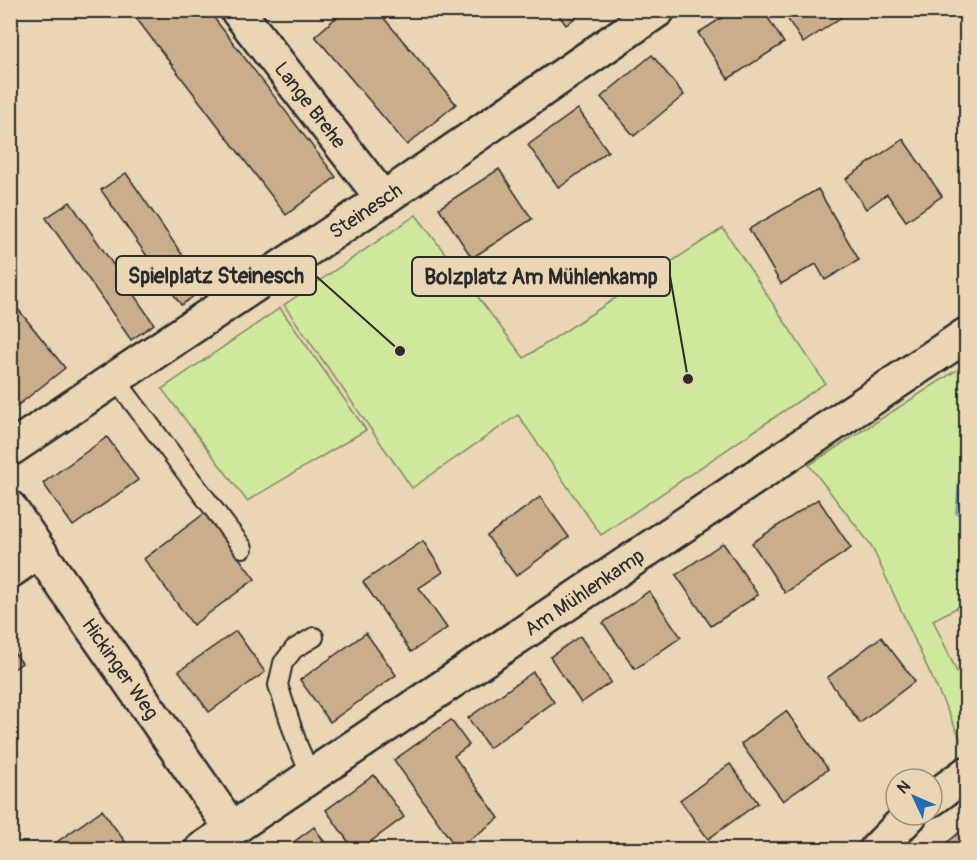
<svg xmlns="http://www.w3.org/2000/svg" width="977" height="860" viewBox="0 0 977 860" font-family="Pangolin,sans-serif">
  <rect width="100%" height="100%" fill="#ead5b4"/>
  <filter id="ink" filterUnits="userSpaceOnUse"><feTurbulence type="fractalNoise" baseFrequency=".0167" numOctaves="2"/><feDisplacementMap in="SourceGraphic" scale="12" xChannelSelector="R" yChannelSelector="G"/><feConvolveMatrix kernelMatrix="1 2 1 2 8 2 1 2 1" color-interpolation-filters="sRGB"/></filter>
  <g filter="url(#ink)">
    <!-- green -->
    <g fill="#cfe89d" stroke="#7d8a64" stroke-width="1.5">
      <path d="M416 215 524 358 723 228 825 383 601 535 518 415 412 488 284 305Z"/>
      <path d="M280 308 366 430 247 501 162 389Z"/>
      <path d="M966 364V603L933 620 966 692V748L965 749 871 545 809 465Z"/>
    </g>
    <!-- water -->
    <path fill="#9acaf6" stroke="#6e8aa5" stroke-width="1.5" d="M966 474V517L956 513 959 480Z"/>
    <!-- building -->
    <g fill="#caae8b" stroke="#2b2b2b" stroke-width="1.5">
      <path d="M130 10H208L336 177 286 215Z"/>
      <path d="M345 10H377L456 104 407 145 315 36Z"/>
      <path d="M555 10H585L566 25Z"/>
      <path d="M734 10H763L784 43 728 79 698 33Z"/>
      <path d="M782 10H852L803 43Z"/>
      <path d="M966 48V69L958 52Z"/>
      <path d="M652 55 684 95 634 136 601 97Z"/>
      <path d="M578 109 608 151 559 188 528 145Z"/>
      <path d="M903 139 942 196 906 221 887 194 866 209 846 179Z"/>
      <path d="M499 169 532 219 472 258 439 208Z"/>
      <path d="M126 173 205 288 181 305 101 190Z"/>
      <path d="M818 189 859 260 825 280 816 264 781 284 749 229Z"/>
      <path d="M70 202 154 324 131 340 46 218Z"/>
      <path d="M10 299 65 368 12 410 10 407Z"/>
      <path d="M107 437 138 480 73 526 43 483Z"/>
      <path d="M540 497 569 537 516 576 487 536Z"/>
      <path d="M818 499 851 548 785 593 752 543Z"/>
      <path d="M205 513 255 579 193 625 144 559Z"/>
      <path d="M423 541 443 572 419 588 447 628 411 652 363 582Z"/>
      <path d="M723 543 758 595 711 626 676 575Z"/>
      <path d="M649 591 681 637 635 669 603 623Z"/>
      <path d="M236 631 265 672 209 712 179 671Z"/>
      <path d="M366 633 396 675 330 722 300 680Z"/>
      <path d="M580 636 611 682 581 703 550 657Z"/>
      <path d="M881 637 915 681 860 723 827 678Z"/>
      <path d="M10 647 22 663 10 672Z"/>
      <path d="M533 672 554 702 489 748 468 718Z"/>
      <path d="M786 711 828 769 783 801 741 744Z"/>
      <path d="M451 720 469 745 454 756 499 818 457 849 394 760Z"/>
      <path d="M730 764 758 803 708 839 680 800Z"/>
      <path d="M374 775 404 817 359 850H354L326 810Z"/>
      <path d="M102 810 131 850H52L50 847Z"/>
      <path d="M314 827 330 850H283Z"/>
      <path d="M966 827V850H938Z"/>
    </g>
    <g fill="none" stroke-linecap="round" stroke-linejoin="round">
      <defs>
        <g id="lane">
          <path d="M116 380 243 548"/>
          <path d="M311 776 298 746 278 685 283 663 294 649 314 637"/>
        </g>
        <g id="street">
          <path id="s1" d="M237 10 383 199"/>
          <path id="s2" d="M10 449 383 199 658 10"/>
          <path id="s3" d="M10 508 39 551 232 829"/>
          <path d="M10 571 39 551"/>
          <path d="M932 799 966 774"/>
          <path id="s4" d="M201 850 966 335"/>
          <path d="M876 850 910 815"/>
        </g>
      </defs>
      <!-- lane casing -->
      <use href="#lane" stroke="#2b2b2b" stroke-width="22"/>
      <!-- street casing -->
      <use href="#street" stroke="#2b2b2b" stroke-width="38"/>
      <!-- lane -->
      <use href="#lane" stroke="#ead5b4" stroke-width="18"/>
      <!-- street -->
      <use href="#street" stroke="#ead5b4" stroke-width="33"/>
    </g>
  </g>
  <g text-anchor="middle" stroke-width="4.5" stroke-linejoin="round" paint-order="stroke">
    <!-- street labels -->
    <g font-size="20" fill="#2b2b2b" stroke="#ead5b4">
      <text dy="7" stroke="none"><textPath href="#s1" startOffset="120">Lange Brehe</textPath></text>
      <text dy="7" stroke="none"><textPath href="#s2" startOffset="428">Steinesch</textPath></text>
      <text dy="7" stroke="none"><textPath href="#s4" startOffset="462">Am Mühlenkamp</textPath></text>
      <text dy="7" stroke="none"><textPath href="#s3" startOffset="195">Hickinger Weg</textPath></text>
    </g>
  </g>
  <!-- callouts -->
  <path fill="none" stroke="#2b2b2b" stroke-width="2" d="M400 351L316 276M688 379L670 276"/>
  <g fill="#2b2b2b" stroke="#ead5b4" stroke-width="2">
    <circle cx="400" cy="351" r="6"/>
    <circle cx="688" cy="379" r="6"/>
  </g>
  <g fill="#ead5b4" stroke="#2b2b2b" stroke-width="2">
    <rect x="116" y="256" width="200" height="39" rx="6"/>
    <rect x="412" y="257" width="258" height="39" rx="6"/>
  </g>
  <g font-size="21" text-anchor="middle" font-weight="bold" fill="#2b2b2b">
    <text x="216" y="283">Spielplatz Steinesch</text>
    <text x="541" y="284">Bolzplatz Am Mühlenkamp</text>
  </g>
  <!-- margin -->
  <rect width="977" height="860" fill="none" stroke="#ead5b4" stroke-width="36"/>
  <rect x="18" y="18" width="941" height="824" fill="none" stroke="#2b2b2b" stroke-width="2" filter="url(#ink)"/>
  <!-- north arrow -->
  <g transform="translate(914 797) rotate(314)"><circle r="28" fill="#ead5b4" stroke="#9e917d" stroke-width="1.5"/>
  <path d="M0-4.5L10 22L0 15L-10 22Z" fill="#1f6fb2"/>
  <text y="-9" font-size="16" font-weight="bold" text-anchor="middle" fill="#2b2b2b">N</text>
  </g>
</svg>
